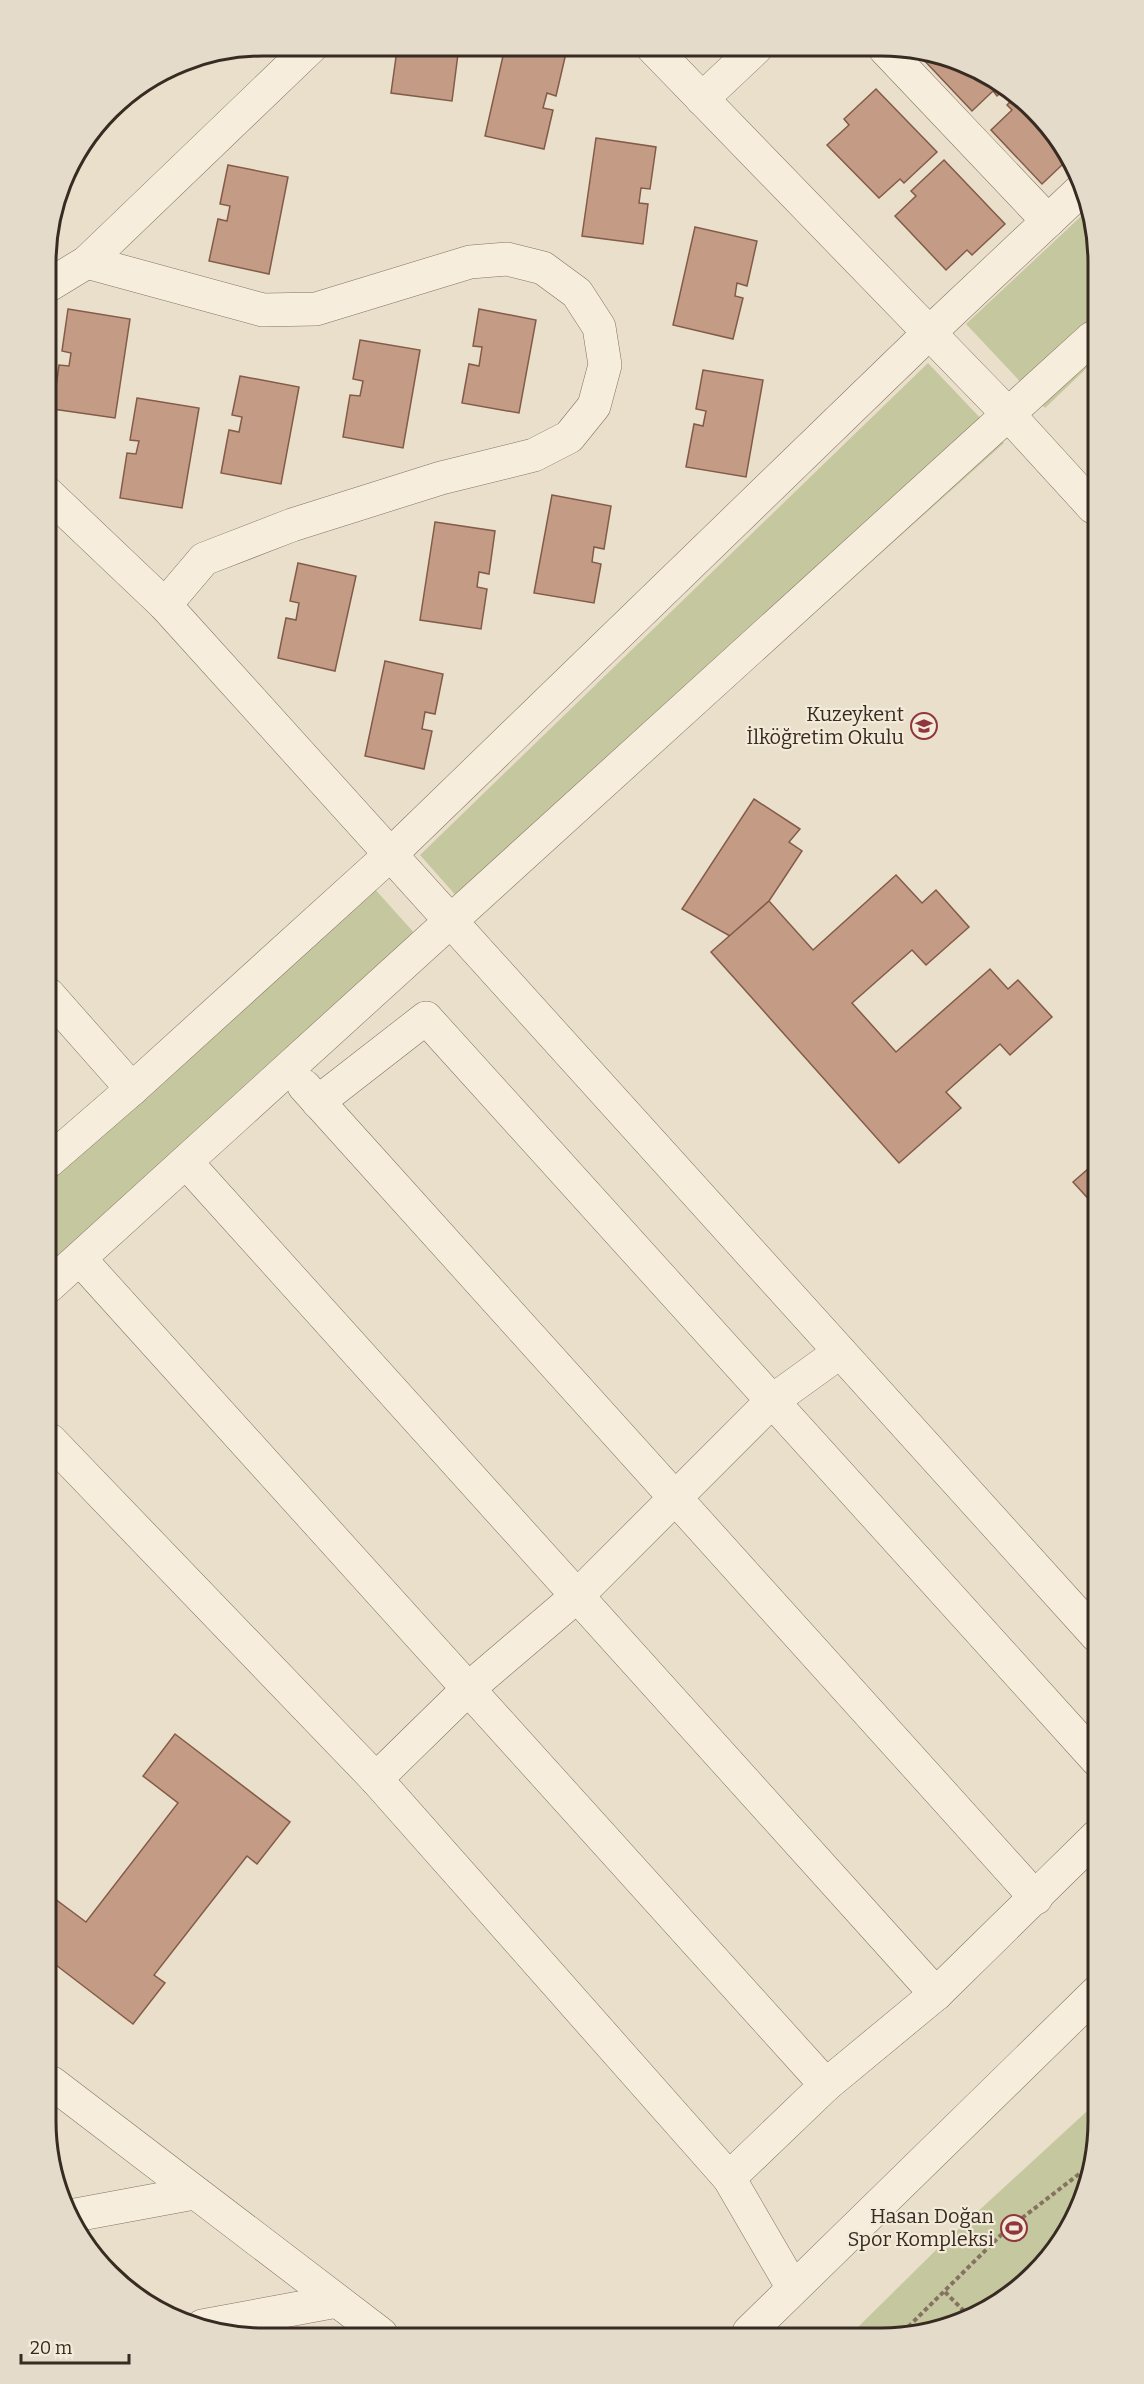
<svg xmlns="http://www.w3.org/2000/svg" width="1144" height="2384" viewBox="0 0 1144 2384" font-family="Bitter,serif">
  <rect width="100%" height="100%" fill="#eadfca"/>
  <!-- green -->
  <g fill="#c5c89f">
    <path d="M1092 206V363L1045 408 966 324Z"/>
    <path d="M928 363 1004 443 475 917 420 855Z"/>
    <path d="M364 877 417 936 49 1269V1162Z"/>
    <path d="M1098 2101 1099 2136 1082 2205 1045 2265 1002 2303 938 2332H853L936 2250Z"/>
  </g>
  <!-- building -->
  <g fill="#c49b84" stroke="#825c49" stroke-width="1.5">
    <path d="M408 46H459L452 101 391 93 397 50 407 52Z"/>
    <path d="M505 47H536L566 53 556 96 547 93 543 108 553 110 544 149 485 136Z"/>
    <path d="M927 51 1005 89 997 96 993 91 972 111 921 57Z"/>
    <path d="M876 89 937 152 904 183 900 179 879 198 827 145 849 125 844 119Z"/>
    <path d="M1017 95 1025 99 1063 142 1072 164 1067 169 1063 164 1042 184 991 130 1012 110 1007 105Z"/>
    <path d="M596 138 656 147 650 189 641 188 639 203 648 204 643 244 582 236Z"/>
    <path d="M944 160 1005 224 972 255 967 250 946 270 895 216 916 196 911 191Z"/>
    <path d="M228 165 288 177 269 274 209 261 218 219 227 221 230 206 220 204Z"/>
    <path d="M695 227 757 241 747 286 737 283 735 296 743 298 733 339 673 325Z"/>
    <path d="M68 309 130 319 115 418 53 409 59 365 69 366 71 353 62 351Z"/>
    <path d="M479 309 536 320 519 413 462 403 469 364 479 366 482 347 473 346Z"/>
    <path d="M360 340 420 350 403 448 343 437 350 395 360 396 363 381 353 379Z"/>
    <path d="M703 370 763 380 746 477 686 467 694 424 703 426 706 411 696 409Z"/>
    <path d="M240 376 299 387 281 484 221 473 229 430 239 432 242 417 232 415Z"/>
    <path d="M137 398 199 408 182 508 120 498 127 453 136 454 139 441 130 440Z"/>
    <path d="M552 495 611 506 604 549 594 547 592 562 601 564 594 603 534 593Z"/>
    <path d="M435 522 495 531 489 574 479 572 477 587 487 589 481 629 420 620Z"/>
    <path d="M298 563 356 576 335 671 278 658 286 618 296 620 299 603 290 601Z"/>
    <path d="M385 661 443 674 435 714 425 712 422 729 432 731 424 769 365 756Z"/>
    <path d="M754 799 800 829 789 842 802 851 769 901 730 936 682 909Z"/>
    <path d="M896 875 922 903 936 890 969 927 926 965 912 950 852 1003 896 1052 990 969 1008 989 1018 980 1052 1017 1010 1055 1000 1044 946 1092 961 1108 899 1163 711 952 769 901 813 950Z"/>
    <path d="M1095 1163V1206L1073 1182Z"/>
    <path d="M175 1734 290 1822 257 1864 247 1856 154 1975 165 1983 133 2024 52 1962 51 1896 86 1922 178 1803 143 1776Z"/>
  </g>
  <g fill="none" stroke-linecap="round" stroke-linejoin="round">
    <defs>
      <g id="minor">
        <path d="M652 47 1008 414 1093 507"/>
        <path d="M885 49 1048 221"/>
        <path d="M702 99 756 48"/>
        <path d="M87 262 263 310 316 309 470 262 507 259 543 268 577 293 599 327 605 365 594 406 569 437 534 455 441 478 292 525 204 559 165 605"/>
        <path d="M46 287 87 262 313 45"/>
        <path d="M46 492 165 605 1097 1636"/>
        <path d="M48 994 132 1089"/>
        <path d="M304 1086 1036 1898"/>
        <path d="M318 1102 426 1018 1097 1760"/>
        <path d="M49 1161 132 1089 391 854 929 333 1083 188"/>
        <path d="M186 1162 936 1994"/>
        <path d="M80 1259 826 2085"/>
        <path d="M49 1286 1092 338"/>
        <path d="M50 1440 376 1779 729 2178 793 2288"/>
        <path d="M376 1779 468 1689 577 1596 772 1401 840 1352"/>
        <path d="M52 2083 381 2334"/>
        <path d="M729 2178 826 2085 936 1994 1097 1836"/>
        <path d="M70 2216 194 2193"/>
        <path d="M202 2326 337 2301"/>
      </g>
      <path id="tertiary" d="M749 2332 1098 1991"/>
    </defs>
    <!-- minor casing -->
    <use href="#minor" stroke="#857260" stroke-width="34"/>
    <!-- tertiary casing -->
    <use href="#tertiary" stroke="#857260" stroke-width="34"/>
    <!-- path -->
    <g stroke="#857260" stroke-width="4" stroke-dasharray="4.5 3" stroke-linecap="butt">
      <path d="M945 2292 970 2317"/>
      <path d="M903 2332 1004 2232 1092 2164"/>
    </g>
    <!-- minor -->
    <use href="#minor" stroke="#f6eddd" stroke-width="33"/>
    <!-- tertiary -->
    <use href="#tertiary" stroke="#f6eddd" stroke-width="33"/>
  </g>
  <!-- icons -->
  <defs>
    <symbol id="school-ring" viewBox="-11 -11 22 22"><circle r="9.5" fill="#f3ead9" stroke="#8e373c" stroke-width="1.5"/><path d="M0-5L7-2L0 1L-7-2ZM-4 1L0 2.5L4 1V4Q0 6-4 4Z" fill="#8e373c"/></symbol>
    <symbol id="stadium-ring" viewBox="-11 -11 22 22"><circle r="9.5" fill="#f3ead9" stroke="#8e373c" stroke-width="1.5"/><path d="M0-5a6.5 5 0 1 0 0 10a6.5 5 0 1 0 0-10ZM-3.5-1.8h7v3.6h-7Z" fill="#8e373c"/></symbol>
  </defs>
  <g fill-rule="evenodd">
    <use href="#school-ring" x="909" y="711" width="30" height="30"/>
    <use href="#stadium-ring" x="999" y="2213" width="30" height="30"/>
  </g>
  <g text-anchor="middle" stroke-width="4.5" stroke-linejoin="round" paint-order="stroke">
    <!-- poi labels -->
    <g font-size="20" fill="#382b22" stroke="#f3ead9" text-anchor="end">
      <text x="904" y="721">Kuzeykent<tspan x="904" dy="23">İlköğretim Okulu</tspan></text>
      <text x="994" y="2223">Hasan Doğan<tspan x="994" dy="23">Spor Kompleksi</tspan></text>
    </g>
  </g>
  <!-- crop -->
  <path d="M0 0H1144V2384H0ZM263 56H881A207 207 0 0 1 1088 263V2121A207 207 0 0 1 881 2328H263A207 207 0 0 1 56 2121V263A207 207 0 0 1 263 56Z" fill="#e4dbca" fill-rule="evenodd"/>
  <path fill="none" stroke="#382b22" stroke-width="3" d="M263 56H881A207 207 0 0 1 1088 263V2121A207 207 0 0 1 881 2328H263A207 207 0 0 1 56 2121V263A207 207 0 0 1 263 56Z"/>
  <!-- scale -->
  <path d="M21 2354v9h108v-9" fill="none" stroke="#382b22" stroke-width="3"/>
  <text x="30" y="2354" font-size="18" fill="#382b22" stroke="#f3ead9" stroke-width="4.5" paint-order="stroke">20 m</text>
</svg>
